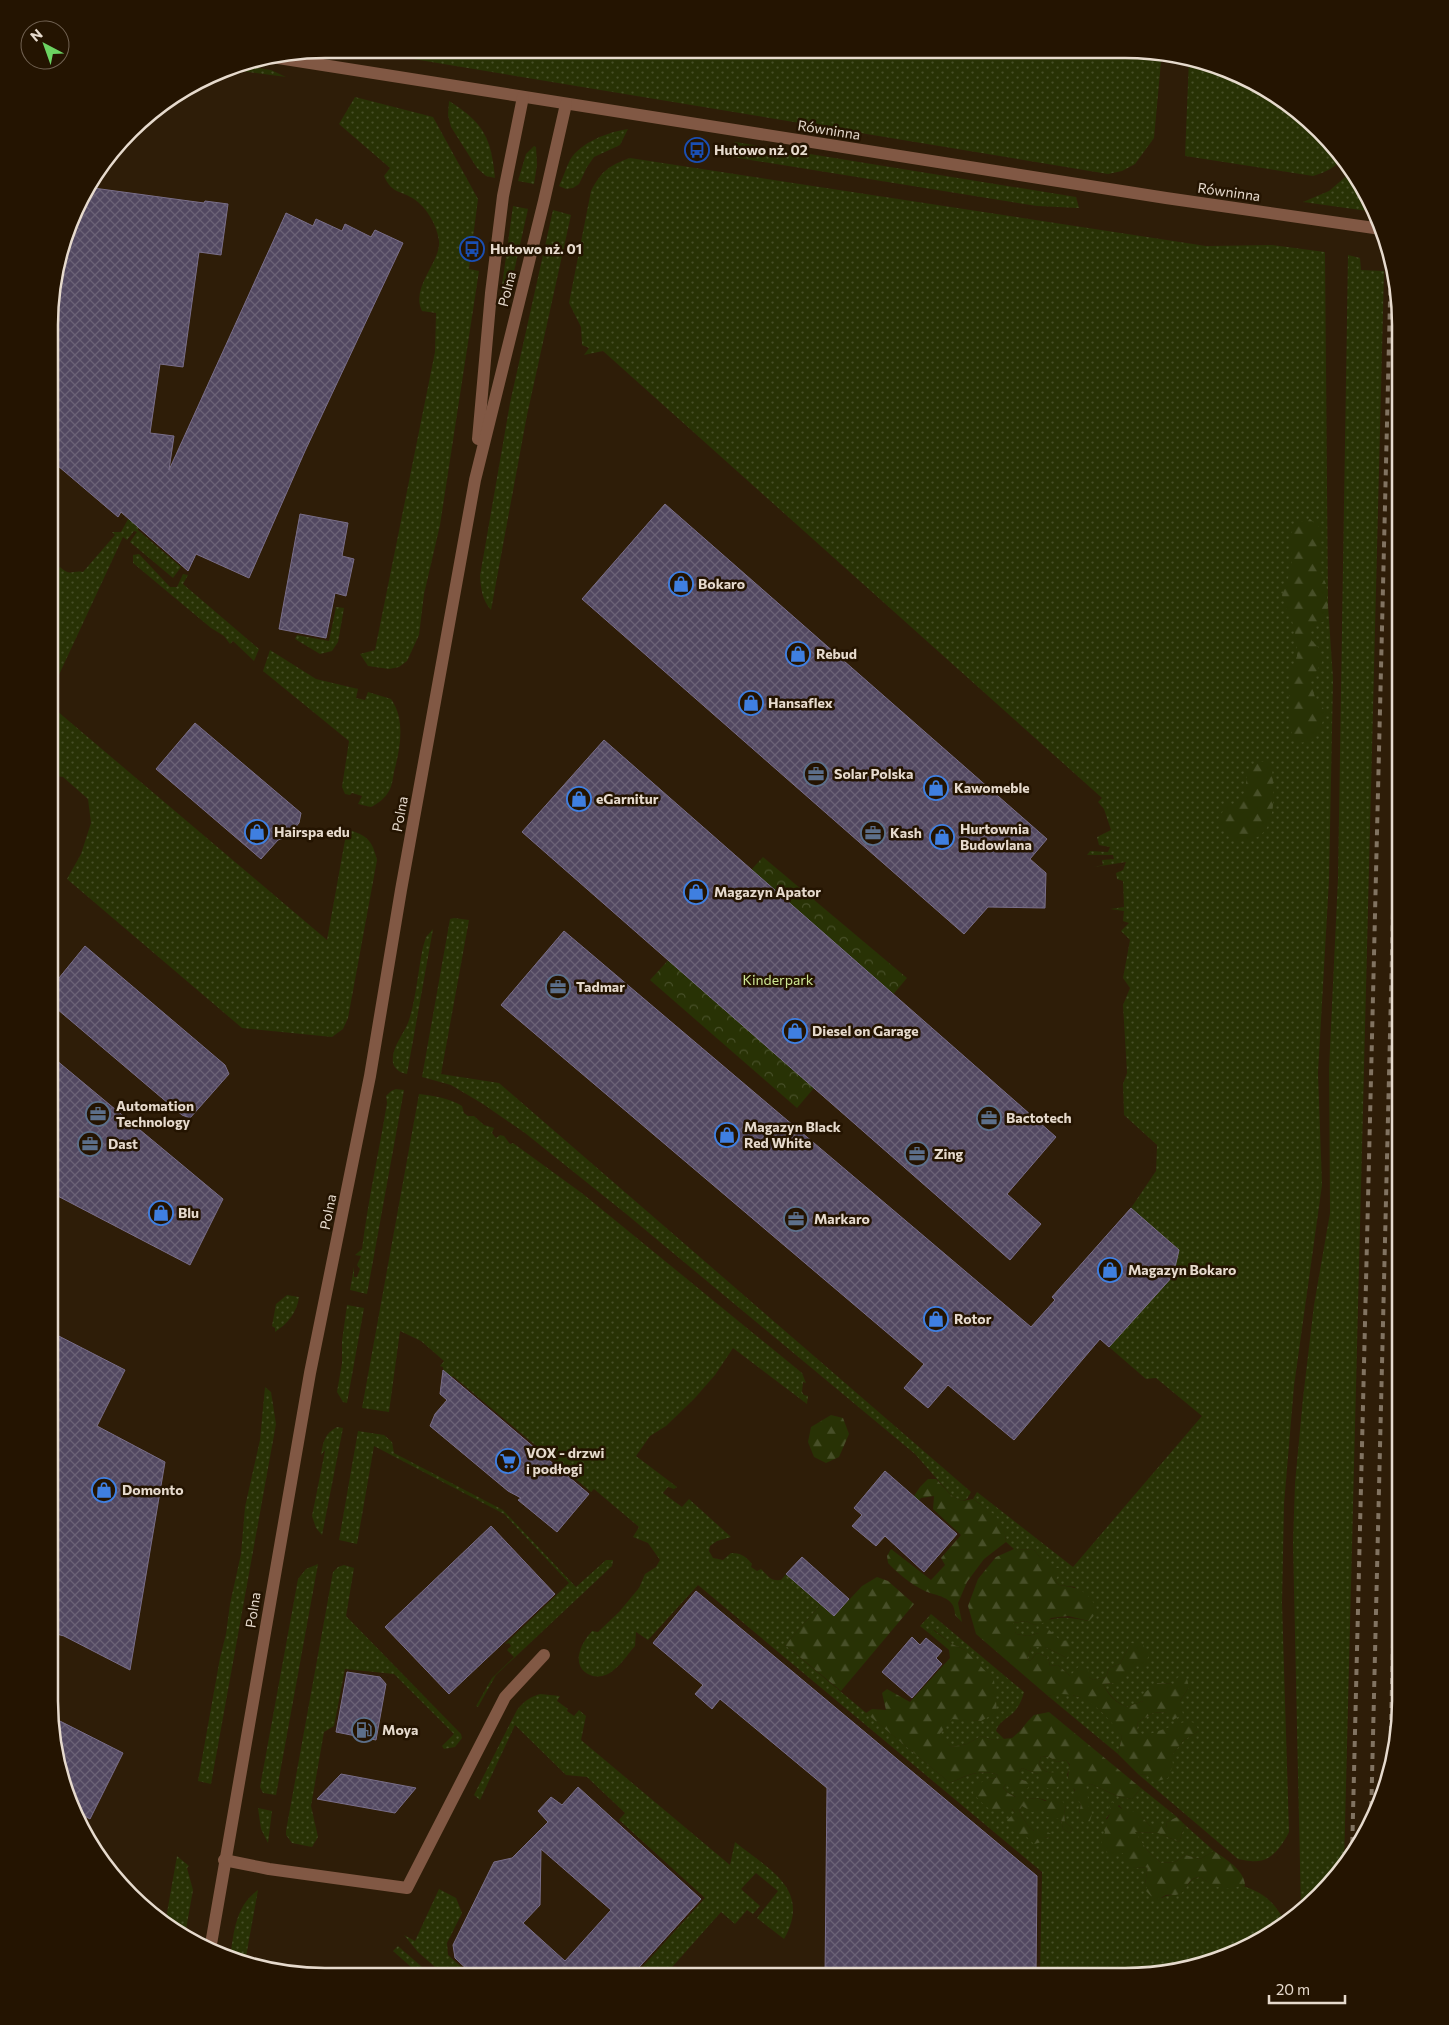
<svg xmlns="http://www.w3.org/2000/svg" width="1449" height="2025" viewBox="0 0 1449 2025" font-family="Commissioner,sans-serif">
  <defs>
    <pattern id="grass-dots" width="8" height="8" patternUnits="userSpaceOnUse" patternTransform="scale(1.25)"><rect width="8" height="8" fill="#283205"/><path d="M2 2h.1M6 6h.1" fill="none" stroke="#474f28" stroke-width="1.8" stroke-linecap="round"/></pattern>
    <pattern id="forest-firs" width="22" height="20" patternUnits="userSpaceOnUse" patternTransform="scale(1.25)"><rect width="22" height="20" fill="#283205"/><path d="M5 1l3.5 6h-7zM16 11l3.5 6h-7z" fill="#474f28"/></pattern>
    <pattern id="park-crowns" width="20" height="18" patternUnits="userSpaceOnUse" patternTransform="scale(1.25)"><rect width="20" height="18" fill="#283205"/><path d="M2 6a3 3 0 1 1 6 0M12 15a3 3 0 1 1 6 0" fill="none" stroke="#474f28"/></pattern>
    <pattern id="building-cross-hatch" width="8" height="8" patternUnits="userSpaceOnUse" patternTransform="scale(1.25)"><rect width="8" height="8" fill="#524861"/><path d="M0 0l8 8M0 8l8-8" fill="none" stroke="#6b6276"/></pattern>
  </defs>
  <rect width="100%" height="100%" fill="#2e1d08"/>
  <!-- grass -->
  <g fill="url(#grass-dots)">
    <path d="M353 49 1161 51H1162L1154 138 1135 164 1122 171 1108 174Z"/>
    <path d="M1189 59 1230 70 1292 106 1343 156C1337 168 1325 172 1313 176L1185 156Z"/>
    <path d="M235 64 271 70 286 77 226 69Z"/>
    <path d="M355 97 433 117 478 199 469 269 479 271 440 525 424 594 419 635 407 661 399 667 389 669 368 666 360 654 375 650 435 352 436 313 422 311C410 287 441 262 439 241 437 225 427 208 414 199 400 190 392 194 384 176L390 168 339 124Z"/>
    <path d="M449 101C484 123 491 138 495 178L486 176 477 168 451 127 448 115Z"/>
    <path d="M628 129 620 145 594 157 587 167 579 184 573 188 566 189 559 186C563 178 566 168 570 160 581 142 608 132 628 129Z"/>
    <path d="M735 142 1076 197 1079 208 1037 206 732 157Z"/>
    <path d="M534 146 536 147 537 165 534 184 518 181 526 154Z"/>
    <path d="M630 158 1206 246 1272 245 1325 252 1328 605 1333 679 1329 880 1318 1073 1322 1185 1294 1386 1284 1504 1282 1603 1289 1832C1283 1844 1273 1860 1258 1861 1252 1862 1244 1860 1238 1859L1138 1774 1147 1775 1171 1756 1184 1740 1199 1731 1144 1737 1137 1730 1138 1722 1153 1713 1167 1712 1180 1701 1189 1687 1174 1684 1156 1683 1143 1701 1127 1707C1115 1702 1109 1695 1103 1684L1114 1683 1131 1643 1120 1664 1109 1668 1106 1677 1093 1680 1089 1677 1070 1676 1058 1665 1050 1666 1048 1657 1037 1653 1030 1661 1027 1659 1031 1647H1045L1067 1658 1061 1641 1039 1633 1028 1636 1016 1634 1012 1623 1026 1621 1034 1625C1055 1616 1066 1616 1089 1621L1075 1587 1059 1585 1055 1580 1053 1568 1046 1565 1034 1550 1014 1549 1006 1542C1005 1521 989 1510 973 1499L977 1492 1073 1567 1202 1416 1156 1378 1146 1379 1109 1347 1173 1276 1179 1250 1131 1208 1156 1171 1157 1145 1124 1115 1123 1084 1127 1073 1123 1005 1130 988 1123 978 1130 940 1121 931 1129 923 1123 921 1124 911 1110 909 1124 907 1123 881 1117 879 1116 873 1123 870 1126 862 1094 867 1103 865 1102 860 1114 859 1113 855H1087L1090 851 1108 852 1110 847 1099 845 1097 837 1111 830 1104 809 1098 802 1102 798 603 351 584 355 589 348 582 345 581 327 569 303 591 191C601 171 610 165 630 158Z"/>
    <path d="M1352 171 1372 203 1375 212 1303 202 1329 191Z"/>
    <path d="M513 206 528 209 507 303 504 305 500 300Z"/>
    <path d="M553 210 571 215 527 415 491 610C482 600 481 589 480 576L510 403Z"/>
    <path d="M1348 255 1360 258 1361 270 1384 271 1344 1865 1306 1908 1301 1912 1293 1543 1295 1483 1303 1398 1314 1305 1330 1213 1329 1069 1338 878Z"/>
    <path d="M161 459 168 463 138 530 181 567 173 578 130 542 137 532 134 531 127 540 123 537 50 694 51 572 54 575 60 567C71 577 72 570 83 572L115 535 112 532H121Z"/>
    <path d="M139 554 170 587H177L183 574 188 575 183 584 259 649 254 661 233 641 230 644 224 636 211 628 133 563V555Z"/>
    <path d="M336 607 344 608 338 642 332 651 320 654 295 639 297 635 329 641Z"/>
    <path d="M270 650 316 679 358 689 356 698 365 700 368 692 391 699C406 720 400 749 394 772 393 778 392 786 389 791 385 798 379 803 371 807L358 804 362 796 352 793 350 795 345 794 342 787 349 741 263 671Z"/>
    <path d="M50 705 327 940 347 829C367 836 372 839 377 860L348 1018 343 1029 332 1037 242 1028 67 879 81 854 91 823 88 799 63 777 50 775Z"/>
    <path d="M454 918 469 920 441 1074 499 1083 971 1492 967 1499 962 1501 952 1496 915 1454 625 1213 525 1133 483 1104 451 1085 422 1077 450 919Z"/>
    <path d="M433 929 407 1074C401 1073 395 1070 393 1063 391 1048 403 1035 408 1023 416 1001 418 970 423 947L426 937Z"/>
    <path d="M396 1089 404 1090 367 1294 350 1290 354 1267V1277H357L360 1269 357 1265 361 1256 355 1255 362 1249C368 1200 379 1152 387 1103L386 1096 391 1091Z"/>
    <path d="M419 1094C434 1096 449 1098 462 1106L464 1113 468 1116H474L484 1125 494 1128 492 1133 496 1138 500 1135 504 1136 510 1144 513 1143 583 1194 802 1373 806 1383 803 1382 802 1392 804 1395 808 1396 807 1404 733 1348 715 1375 694 1399 666 1426 650 1436 636 1456 677 1487 674 1489 668 1487 663 1493 682 1507 689 1499 731 1537 717 1541 710 1546 709 1551 713 1558 723 1560 731 1553C740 1553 746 1556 752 1564L751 1567 757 1571 761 1569C769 1576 769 1581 781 1580L786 1574 821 1604 785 1645 950 1783C965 1776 983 1768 998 1775L996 1778 987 1779 1015 1813 1026 1836 1044 1838 1051 1837 1034 1831 1028 1826 1019 1811 1022 1806 1042 1809 1061 1819 1063 1829 1070 1833 1073 1829 1065 1822 1064 1813 1066 1806 1038 1798 1027 1799 1021 1794 1016 1797 1008 1793 1003 1788 1006 1784 1026 1781 1019 1779V1772L1022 1768 1038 1774 1058 1772C1049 1773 1044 1773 1039 1764L1041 1756 1049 1757 1057 1762 1066 1760 1070 1766 1067 1775 1081 1804 1079 1814 1085 1804V1786L1091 1784C1105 1790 1117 1798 1132 1799L1141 1788 1177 1817 1167 1822 1166 1828 1150 1826 1142 1817 1122 1809 1119 1805 1106 1818 1123 1853 1134 1868 1148 1867 1145 1884 1162 1898C1169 1893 1177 1897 1182 1892 1190 1885 1188 1878 1201 1877 1210 1886 1228 1890 1240 1885 1263 1892 1274 1901 1285 1922 1272 1931 1260 1941 1247 1948 1185 1980 1108 1976 1040 1976L1042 1872 698 1585 648 1640 636 1632 635 1646C627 1655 619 1668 608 1674 594 1681 576 1672 579 1655 581 1645 586 1638 592 1631L598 1632 619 1612 639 1588 645 1574 656 1567 660 1560 648 1543 633 1537 639 1527 594 1489 591 1492 453 1376 450 1379 444 1374 443 1367 440 1366 444 1361 421 1341 400 1331 389 1412 362 1408Z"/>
    <path d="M287 1295 299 1297C297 1313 287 1324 275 1332V1328L272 1326 276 1304Z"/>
    <path d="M347 1305 364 1308 347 1403 343 1402 337 1392 342 1363V1341Z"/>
    <path d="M265 1387 271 1392 276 1424 211 1784 198 1781 220 1658 226 1634 230 1604 241 1554 245 1507 260 1440Z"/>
    <path d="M337 1427 343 1428 322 1535 316 1528 312 1516 324 1456 325 1450 321 1455C323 1442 325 1433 337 1427Z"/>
    <path d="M358 1431 384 1435 392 1442 394 1453 503 1510 576 1587 606 1560H613L612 1566 496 1675 478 1707 476 1706 492 1678 514 1657 507 1650 511 1646 509 1643 505 1644 569 1583 504 1514 374 1446 357 1544 339 1540Z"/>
    <path d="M318 1564 276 1795 263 1793 260 1787 298 1579 306 1569Z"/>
    <path d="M344 1565 354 1568 346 1616 461 1734 462 1738 455 1747 444 1749 442 1746 454 1734 394 1674 345 1669 334 1726 324 1732 311 1806 318 1837 312 1847 292 1843 286 1835V1831L333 1572 338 1567Z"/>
    <path d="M931 1614 1024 1692C1022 1700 1019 1707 1013 1713 1006 1719 998 1723 996 1731L1004 1739 994 1740 981 1736 967 1744 951 1747 938 1736 952 1718 981 1721 965 1650 952 1644 934 1630 930 1634 920 1626Z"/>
    <path d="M1062 1692 1089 1700 1114 1723 1122 1737 1118 1754 1048 1696Z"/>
    <path d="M540 1694 560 1696 557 1701 568 1709 567 1711 574 1716 579 1710 586 1716 581 1740 730 1865 735 1842C769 1870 812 1889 784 1939L757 1918 778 1891 756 1873 741 1889 760 1906 753 1914 747 1910 735 1924 721 1912 665 1975H635L705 1898 619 1820 625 1813 587 1777 566 1775 515 1725 480 1800 474 1795 517 1710C524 1701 530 1697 540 1694Z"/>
    <path d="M258 1808 272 1811 268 1843 261 1829Z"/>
    <path d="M1185 1825 1214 1851 1200 1859 1185 1855 1175 1862 1161 1863 1147 1850 1134 1832 1158 1833 1179 1842Z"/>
    <path d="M177 1856 189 1866 187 1868 193 1890 185 1935 165 1924Z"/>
    <path d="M439 1889 456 1898 462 1913 447 1943 448 1955 469 1974H443L418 1952 404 1935 415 1941Z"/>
    <path d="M258 1890 245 1962 230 1958C234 1933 235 1906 258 1890Z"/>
    <path d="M398 1946 430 1974H419L393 1951Z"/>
  </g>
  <!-- forest -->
  <g fill="url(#forest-firs)">
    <path d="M1310 519 1319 527 1321 573 1326 584 1328 605 1324 621 1309 628 1312 641 1320 649 1322 662 1310 682 1315 697 1325 711C1322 729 1317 743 1297 743L1292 734 1289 717V674L1297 657V642L1291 616 1285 606 1282 595 1292 567 1290 536 1296 523Z"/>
    <path d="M1266 761 1272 766C1273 789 1281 840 1244 840 1239 840 1233 838 1229 837L1217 821 1226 806 1239 802 1245 791 1247 775 1256 763Z"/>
    <path d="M831 1415 843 1418 849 1434 839 1457 826 1463 814 1457 808 1442 811 1427Z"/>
    <path d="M928 1479H936L952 1496 962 1501 973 1499C991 1512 1005 1518 1006 1542L984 1559 967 1582 958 1603 962 1622 955 1615C955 1595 936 1597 923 1590 911 1584 897 1573 888 1563L887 1556 891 1549 931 1580 945 1565 941 1558 961 1535 933 1509 934 1496 921 1498 914 1507 910 1502 920 1487Z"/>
    <path d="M1014 1549 1034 1550C1042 1559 1047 1569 1060 1568V1573L1055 1580 1059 1585C1080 1588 1089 1591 1098 1611L1089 1621 1068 1616 1051 1618 1047 1622 1034 1625 1026 1621 1013 1623 1016 1634 1028 1636 1039 1633 1040 1627 1047 1628 1061 1641 1069 1640 1073 1647 1067 1658 1045 1647H1031L1027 1659 1030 1661 1037 1653 1048 1657 1050 1666 1058 1665 1070 1676 1080 1665 1088 1669 1089 1677 1093 1680 1106 1677 1109 1668 1120 1664 1131 1643 1143 1645 1149 1653 1146 1665H1130L1128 1675 1114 1683 1103 1684C1109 1696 1115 1702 1127 1707L1143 1701V1694L1156 1683 1174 1684 1178 1677 1187 1679 1189 1687 1180 1701 1183 1714 1173 1720 1167 1712 1153 1713 1138 1722 1137 1730 1144 1736 1187 1721 1195 1723 1199 1731 1184 1740 1172 1755 1173 1765 1168 1778 1154 1782 1147 1775 1138 1774 1118 1754 1122 1737C1105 1711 1081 1687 1048 1696L976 1634 968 1606 978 1579 996 1557Z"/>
    <path d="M877 1577 888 1581 914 1604 841 1691 785 1645 821 1604 834 1616 862 1586Z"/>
    <path d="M933 1630 952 1644 965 1650 994 1680 997 1712 981 1721 952 1719 939 1735 951 1747 967 1744 981 1736 994 1740 1012 1738 1020 1731 1028 1721 1034 1715 1049 1712 1141 1788 1132 1799C1118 1798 1105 1790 1091 1784L1086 1786 1088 1798 1086 1804C1093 1810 1093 1814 1089 1823L1083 1822 1079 1814 1081 1804 1075 1799V1790C1067 1783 1067 1776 1070 1765L1066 1760 1057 1762 1049 1757 1041 1756 1039 1764C1044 1773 1049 1773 1058 1772L1061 1784 1055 1789 1047 1788 1041 1785 1038 1774 1022 1768 1019 1772V1779L1026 1781 1030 1785 1027 1789H1010L1006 1784 1003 1788 1008 1793 1015 1797 1021 1793 1027 1799 1038 1798 1045 1801 1051 1798 1061 1799 1066 1806 1064 1813 1065 1822 1073 1829 1070 1833 1063 1829 1061 1819 1047 1817 1042 1809 1032 1812 1022 1806 1019 1811 1028 1826 1034 1831 1044 1830 1051 1834V1837L1044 1838 1042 1842 1034 1844 1026 1836C1015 1836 1010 1830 1007 1820L1015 1813 1012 1809C989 1812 988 1810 973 1793L975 1786 987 1779 996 1778 998 1775C983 1768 964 1776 950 1783L866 1713 872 1709 886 1710 882 1693 887 1689 910 1702 950 1658 949 1650 930 1634Z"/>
    <path d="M1112 1802 1122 1809H1129L1142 1817 1150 1826 1157 1824 1166 1828 1167 1822 1177 1817 1185 1825 1179 1842 1158 1833 1135 1832 1147 1850 1161 1863 1175 1862 1185 1855 1200 1859 1214 1851C1225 1859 1245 1870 1245 1886 1238 1885 1238 1888 1232 1888 1221 1890 1208 1884 1201 1877 1184 1878 1190 1890 1179 1894 1175 1896 1170 1894 1166 1895 1162 1897 1159 1899 1155 1900L1146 1891 1147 1888 1145 1884 1148 1867 1134 1868 1126 1865 1123 1853 1112 1855 1106 1852 1101 1844 1105 1832 1103 1827 1111 1812 1109 1805Z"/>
  </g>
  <!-- park -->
  <path fill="url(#park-crowns)" d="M763 857 907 978 797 1108 650 980Z"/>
  <!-- building -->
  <g fill="url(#building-cross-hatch)" stroke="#796e89" fill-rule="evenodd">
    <path d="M86 187 204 203 205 201 228 204 221 255 199 252 183 367 160 364 150 433 174 436 169 470 286 213 313 226 316 219 342 231 345 224 371 237 375 230 403 243 305 451 249 578 196 554 188 571 121 512 118 517 51 460V288Z"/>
    <path d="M665 504 1047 839 1030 859 1046 873 1045 908 988 907 964 934 582 599Z"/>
    <path d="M300 514 348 523 342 556 354 559 346 596 335 593 326 638 279 629Z"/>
    <path d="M195 723 301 813 299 823 287 837 278 840 261 859 156 769Z"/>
    <path d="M604 740 1056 1137 1007 1194 1041 1224 1010 1260 522 832Z"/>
    <path d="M564 931 1031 1327 1055 1300 1052 1297 1131 1208 1179 1250 1173 1276 1109 1347 1100 1339 1014 1440 948 1385 928 1408 904 1388 924 1364 501 1005Z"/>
    <path d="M85 946 225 1065 229 1074 190 1118 182 1115 50 1003V989Z"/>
    <path d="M50 1055 223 1199 190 1265 50 1192Z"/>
    <path d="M49 1331 125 1370 97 1426 165 1462 130 1670 64 1636 49 1632Z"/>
    <path d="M443 1370 589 1494 557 1532 518 1500 521 1498 508 1491 430 1426 435 1414 447 1400 440 1394Z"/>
    <path d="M885 1471 957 1534 924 1572 885 1536 876 1546 852 1526 862 1515 854 1508Z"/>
    <path d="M491 1526 555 1594 449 1694 385 1627Z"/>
    <path d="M802 1557 849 1599 834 1616 786 1574Z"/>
    <path d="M696 1591 1037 1876 1036 1976 825 1975 827 1788 720 1699 712 1709 695 1694 703 1685 653 1643Z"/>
    <path d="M912 1637 920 1645 926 1638 942 1651 936 1658 942 1664 912 1698 882 1672Z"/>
    <path d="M347 1672 380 1677 386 1684 376 1740 336 1732Z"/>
    <path d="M50 1716 123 1753 90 1819 73 1810 54 1755Z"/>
    <path d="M341 1774 416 1788 395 1813 317 1799Z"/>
    <path d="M578 1787 701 1899 632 1975 472 1974 455 1958 453 1945 494 1862 512 1858 548 1822 538 1811 551 1797 562 1805ZM541 1849 611 1910 565 1961 523 1923 540 1905Z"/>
  </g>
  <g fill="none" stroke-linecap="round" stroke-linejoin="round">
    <!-- minor -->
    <g stroke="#815844" stroke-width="12">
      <path d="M272 57 1166 198 1381 229"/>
      <path d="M478 439 491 293 503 196 523 97"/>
      <path d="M224 1860 269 1869 407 1888 505 1697 544 1655"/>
      <path d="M210 1950 310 1373 370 1076 401 890 475 480 544 201 566 104"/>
    </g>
    <!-- rail -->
    <g stroke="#817361" stroke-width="4" stroke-dasharray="6 6" stroke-linecap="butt">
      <path d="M1390 1768 1400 1351"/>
      <path d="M1371 1819 1400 622"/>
      <path d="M1352 1855 1391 260"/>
    </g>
  </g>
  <!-- icons -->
  <defs>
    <symbol id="bus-ring" viewBox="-11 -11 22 22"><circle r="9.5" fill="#241401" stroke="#1a4fb4" stroke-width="1.5"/><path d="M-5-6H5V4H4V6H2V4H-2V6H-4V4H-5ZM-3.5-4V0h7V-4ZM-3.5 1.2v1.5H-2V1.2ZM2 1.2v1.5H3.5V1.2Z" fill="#1a4fb4"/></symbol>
    <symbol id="shop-ring" viewBox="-11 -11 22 22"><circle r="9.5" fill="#241401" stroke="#3f7fe0" stroke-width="1.5"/><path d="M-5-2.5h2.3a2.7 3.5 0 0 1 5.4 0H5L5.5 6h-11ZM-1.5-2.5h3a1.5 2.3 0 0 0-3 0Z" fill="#3f7fe0"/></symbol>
    <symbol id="office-ring" viewBox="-11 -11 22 22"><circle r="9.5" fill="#241401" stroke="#5c6f8a" stroke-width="1.5"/><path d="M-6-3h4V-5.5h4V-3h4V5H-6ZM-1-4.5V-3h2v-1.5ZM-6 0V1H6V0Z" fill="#5c6f8a"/></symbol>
    <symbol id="supermarket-ring" viewBox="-11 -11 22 22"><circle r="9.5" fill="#241401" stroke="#3f7fe0" stroke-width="1.5"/><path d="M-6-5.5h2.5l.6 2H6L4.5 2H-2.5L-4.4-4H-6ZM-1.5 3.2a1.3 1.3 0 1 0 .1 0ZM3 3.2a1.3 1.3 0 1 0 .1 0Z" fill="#3f7fe0"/></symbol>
    <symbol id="fuel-ring" viewBox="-11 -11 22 22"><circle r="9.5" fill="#241401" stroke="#5c6f8a" stroke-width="1.5"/><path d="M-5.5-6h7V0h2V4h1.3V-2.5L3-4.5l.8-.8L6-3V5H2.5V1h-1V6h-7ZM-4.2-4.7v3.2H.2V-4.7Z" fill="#5c6f8a"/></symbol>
  </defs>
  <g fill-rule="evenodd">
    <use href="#bus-ring" x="683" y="136" width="28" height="28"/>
    <use href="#bus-ring" x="458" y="235" width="28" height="28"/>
    <use href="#shop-ring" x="667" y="570" width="28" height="28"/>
    <use href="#shop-ring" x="784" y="640" width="28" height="28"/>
    <use href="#shop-ring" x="737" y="689" width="28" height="28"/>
    <use href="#office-ring" x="802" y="760" width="28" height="28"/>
    <use href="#shop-ring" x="922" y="774" width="28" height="28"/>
    <use href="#shop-ring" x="565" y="785" width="28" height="28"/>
    <use href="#shop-ring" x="243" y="818" width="28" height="28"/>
    <use href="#office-ring" x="859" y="819" width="28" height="28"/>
    <use href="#shop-ring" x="928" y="823" width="28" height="28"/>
    <use href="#shop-ring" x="682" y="878" width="28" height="28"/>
    <use href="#office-ring" x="544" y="973" width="28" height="28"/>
    <use href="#shop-ring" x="781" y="1017" width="28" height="28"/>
    <use href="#office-ring" x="84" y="1100" width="28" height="28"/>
    <use href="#office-ring" x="975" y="1104" width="28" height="28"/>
    <use href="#shop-ring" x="713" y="1121" width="28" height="28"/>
    <use href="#office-ring" x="76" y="1130" width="28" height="28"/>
    <use href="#office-ring" x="903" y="1140" width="28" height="28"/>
    <use href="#shop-ring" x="147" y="1199" width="28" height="28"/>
    <use href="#office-ring" x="782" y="1205" width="28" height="28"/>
    <use href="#shop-ring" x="1096" y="1256" width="28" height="28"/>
    <use href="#shop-ring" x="922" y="1305" width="28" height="28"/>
    <use href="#supermarket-ring" x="494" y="1447" width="28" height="28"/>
    <use href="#shop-ring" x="90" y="1476" width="28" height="28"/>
    <use href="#fuel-ring" x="350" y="1716" width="28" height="28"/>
  </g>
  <g text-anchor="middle" stroke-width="5" stroke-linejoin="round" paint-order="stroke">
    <!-- street labels -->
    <g font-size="14" fill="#e6dacd" stroke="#241401">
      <text transform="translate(829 130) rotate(9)" y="5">Równinna</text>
      <text transform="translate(1229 192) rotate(8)" y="5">Równinna</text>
      <text transform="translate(507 289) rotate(-76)" y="5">Polna</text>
      <text transform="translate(400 814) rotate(-80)" y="5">Polna</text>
      <text transform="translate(328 1212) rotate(-79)" y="5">Polna</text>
      <text transform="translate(253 1610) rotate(-81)" y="5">Polna</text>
    </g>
    <!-- poi labels -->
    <g font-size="14" font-weight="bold" fill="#e6dacd" stroke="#241401" text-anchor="start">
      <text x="714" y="155">Hutowo nż. 02</text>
      <text x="490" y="254">Hutowo nż. 01</text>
      <text x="698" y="589">Bokaro</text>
      <text x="816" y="659">Rebud</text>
      <text x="768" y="708">Hansaflex</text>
      <text x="834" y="779">Solar Polska</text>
      <text x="954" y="793">Kawomeble</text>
      <text x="596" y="804">eGarnitur</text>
      <text x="960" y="834">Hurtownia<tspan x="960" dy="16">Budowlana</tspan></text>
      <text x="274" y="837">Hairspa edu</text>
      <text x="890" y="838">Kash</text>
      <text x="714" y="897">Magazyn Apator</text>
      <text x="576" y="992">Tadmar</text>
      <text x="812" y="1036">Diesel on Garage</text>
      <text x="116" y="1111">Automation<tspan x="116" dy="16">Technology</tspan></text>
      <text x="1006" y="1123">Bactotech</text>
      <text x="744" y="1132">Magazyn Black<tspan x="744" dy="16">Red White</tspan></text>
      <text x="108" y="1149">Dast</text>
      <text x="934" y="1159">Zing</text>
      <text x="178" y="1218">Blu</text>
      <text x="814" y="1224">Markaro</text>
      <text x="1128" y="1275">Magazyn Bokaro</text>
      <text x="954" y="1324">Rotor</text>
      <text x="526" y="1458">VOX - drzwi<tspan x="526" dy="16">i podłogi</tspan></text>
      <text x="122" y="1495">Domonto</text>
      <text x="382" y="1735">Moya</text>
    </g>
    <!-- park labels -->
    <g font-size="14" fill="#cee794" stroke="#241401">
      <text x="778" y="985">Kinderpark</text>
    </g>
  </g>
  <!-- crop -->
  <path d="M0 0H1449V2025H0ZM325 58H1125A267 267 0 0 1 1392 325V1701A267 267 0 0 1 1125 1968H325A267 267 0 0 1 58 1701V325A267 267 0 0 1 325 58Z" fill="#241401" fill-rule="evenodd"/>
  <path fill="none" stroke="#e6dacd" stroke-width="2.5" d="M325 58H1125A267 267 0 0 1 1392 325V1701A267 267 0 0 1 1125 1968H325A267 267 0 0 1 58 1701V325A267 267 0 0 1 325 58Z"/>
  <!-- north arrow -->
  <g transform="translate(45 45) rotate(319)"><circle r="24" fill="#241401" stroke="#726353"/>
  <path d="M0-4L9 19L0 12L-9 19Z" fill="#6cd362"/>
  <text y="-8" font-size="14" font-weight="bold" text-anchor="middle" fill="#e6dacd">N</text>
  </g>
  <!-- scale -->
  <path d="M1269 1995v8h76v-8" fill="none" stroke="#e6dacd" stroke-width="2.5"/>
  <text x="1276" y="1995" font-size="15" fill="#e6dacd" stroke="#241401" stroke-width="4" paint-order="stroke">20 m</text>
</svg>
